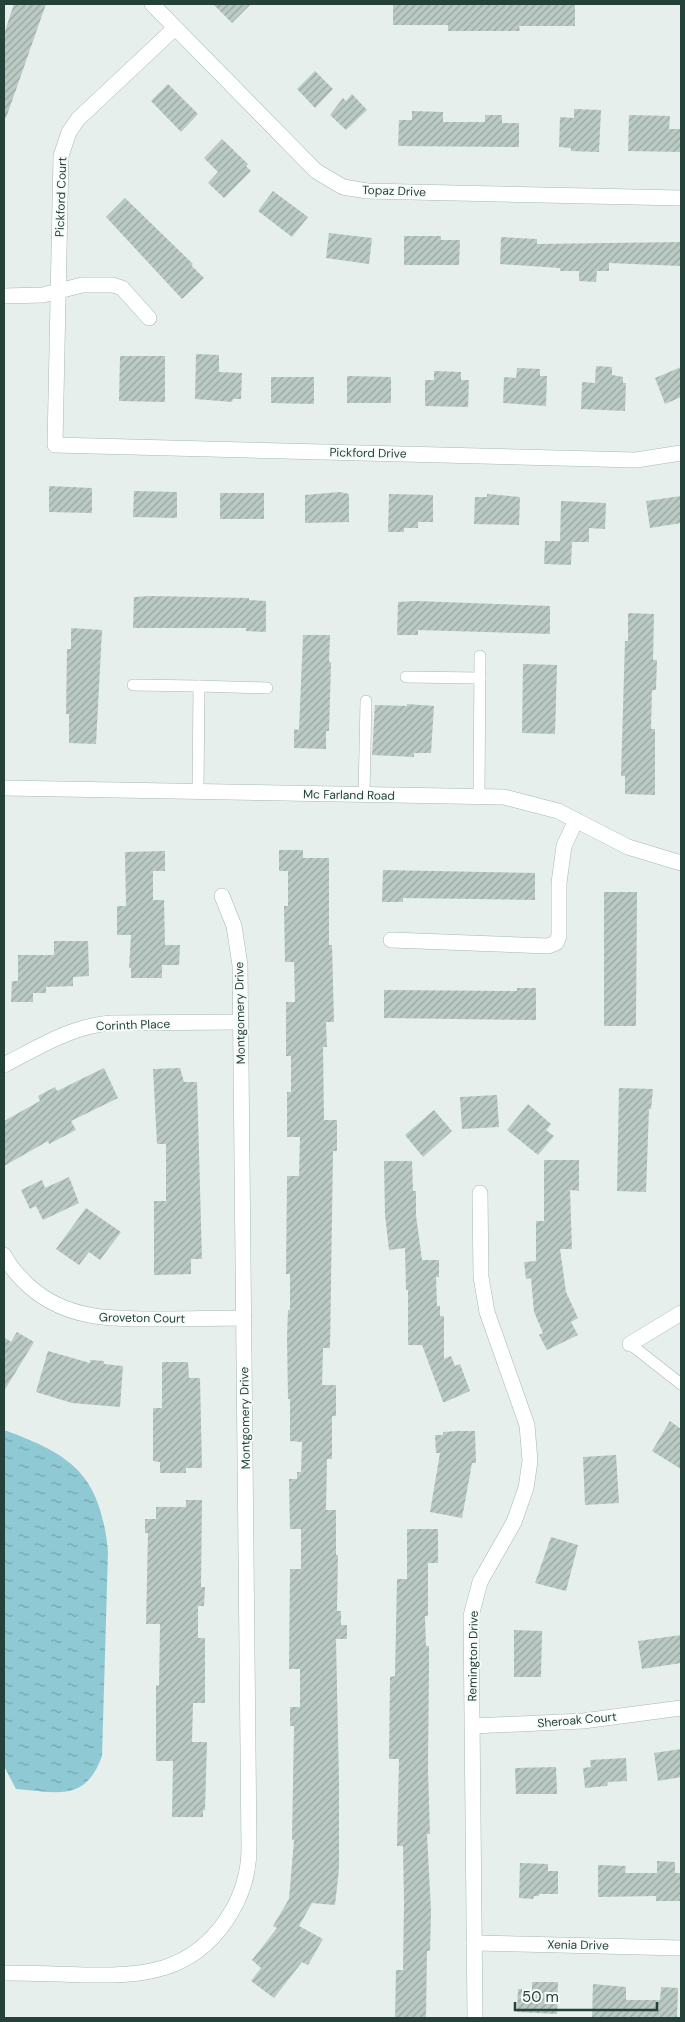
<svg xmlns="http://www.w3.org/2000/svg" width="685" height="2022" viewBox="0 0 685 2022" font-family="'DM Sans',sans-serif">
  <defs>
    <pattern id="water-ripples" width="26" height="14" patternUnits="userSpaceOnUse" patternTransform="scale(1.25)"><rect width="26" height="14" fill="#8ec9d4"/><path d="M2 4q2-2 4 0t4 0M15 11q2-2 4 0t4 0" fill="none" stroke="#74a5ad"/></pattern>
    <pattern id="building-hatch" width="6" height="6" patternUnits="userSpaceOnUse" patternTransform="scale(1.25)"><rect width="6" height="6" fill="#bbcac4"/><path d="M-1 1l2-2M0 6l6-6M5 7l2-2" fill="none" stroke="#98a6a0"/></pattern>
  </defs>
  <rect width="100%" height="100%" fill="#e6efeb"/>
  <!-- water -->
  <path fill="url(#water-ripples)" d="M4 1430C73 1455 100 1475 108 1551L102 1756C85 1803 57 1792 16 1789L4 1766Z"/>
  <!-- building -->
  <g fill="url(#building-hatch)">
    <path d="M14 4H46L6 118H4V34Z"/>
    <path d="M213 4H251L232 23Z"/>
    <path d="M393 4H575V26H519L520 31H448V25H393Z"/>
    <path d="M315 71 333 89 315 108 297 89Z"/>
    <path d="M168 84 198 114 181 132 151 101Z"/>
    <path d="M352 94 367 110 346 130 330 115 343 98 346 101Z"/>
    <path d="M574 109 601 110 599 152 571 151V148L559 147 560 117 574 118Z"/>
    <path d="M412 111 443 112V122H485V115H502V123H519V147L398 146 399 120H412Z"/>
    <path d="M629 115 670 116 669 129H681V152L628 151Z"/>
    <path d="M222 139 248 164 246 166 251 171 224 198 208 183 218 172 204 158Z"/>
    <path d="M273 191 308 217 292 237 258 211Z"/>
    <path d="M125 198 193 264 191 265 204 278 182 299 106 217Z"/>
    <path d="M329 233 372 238 369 264 326 258Z"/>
    <path d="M404 236H441V240H460L459 265H404Z"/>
    <path d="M501 237 537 239V244L681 242V266L609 263V271H597L596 282 579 281V271H560V268L500 264Z"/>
    <path d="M196 354 219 355V372L242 373 241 399H233L232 402 195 399Z"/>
    <path d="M120 356H165V402L119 401Z"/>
    <path d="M596 366 612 367V375L623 377V383H626L625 411 581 409 582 382 595 383Z"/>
    <path d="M681 367V397L665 404 655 378Z"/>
    <path d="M517 368 540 369V376H547L546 406 503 403 504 377 516 378Z"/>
    <path d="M434 371 461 372V380H469L468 407 425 406V380H434Z"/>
    <path d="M347 376 391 377V403H347Z"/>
    <path d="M271 377H314V404L271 403Z"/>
    <path d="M49 486 92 488V513L49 512Z"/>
    <path d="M134 491 177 492V518L133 517Z"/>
    <path d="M340 492 349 494V522L305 523V495Z"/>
    <rect x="220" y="493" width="44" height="26"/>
    <path d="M389 494 433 495V522H418V528H404V532H388Z"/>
    <path d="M487 494 520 497 519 525 474 524 475 497H487Z"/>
    <path d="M681 496V523L650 528 646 501Z"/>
    <path d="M561 501 606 503 605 529 589 528V542H572L571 565 544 564 545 541H560Z"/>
    <path d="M151 596 249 598V600L266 601V632L246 631V628H133L134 597Z"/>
    <path d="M416 601 550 606V634L418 630V635H397L398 602Z"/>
    <path d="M628 613 654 614 653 660H657L656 690H652L651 729H655V795L625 794V776H621L625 641H628Z"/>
    <path d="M71 628 102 630 96 744 69 743V714H66L67 649H71Z"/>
    <path d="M303 635H330L329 662H331L329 731H326V749L294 748V729L299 730Z"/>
    <path d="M523 664 557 665 555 734 522 733Z"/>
    <path d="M407 704 434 706 431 753H414V757L372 755 375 705 407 706Z"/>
    <path d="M279 850H303V858H329V945H332L334 1022H326L327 1047H323L324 1120H337V1151H333L330 1348H323L322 1385H336V1416H332V1459H327L326 1510H336V1555H338L337 1611H341V1625H347V1639H336L339 1783V1869L335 1905 312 1903 299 1926 323 1939 308 1965 302 1962 274 1998 251 1981 261 1968 252 1960 277 1928 273 1926 289 1899 294 1840H292L294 1726H290V1707H300V1669H289L290 1569H301V1529H290L289 1479H297V1472H301L302 1442 290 1441V1399H288L287 1338 288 1310H290V1274H286L287 1176H299L300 1137H287V1092H291V1056H286V1002H295L294 962H285L284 906H288V871H279Z"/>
    <path d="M165 851V871H153V900H164L165 945H180L179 965H162V978H131V968H129L131 935H117V906H126L125 852Z"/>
    <path d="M383 870 535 873V900L403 898V902H382Z"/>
    <path d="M604 892H637L636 1026H604Z"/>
    <path d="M54 941H88L89 976 73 977V986L46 987V993H33V1002H11L12 981H18V955H54Z"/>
    <path d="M517 988H536V1020L384 1018V990L517 991Z"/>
    <path d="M104 1068 118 1098 71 1121 76 1130 49 1144 48 1141 4 1166V1121L40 1101 38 1096 55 1087 57 1091Z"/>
    <path d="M180 1068 184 1082H197L202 1259H191V1274L154 1275V1201H166V1144H157L153 1069Z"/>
    <path d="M619 1088 653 1089 651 1109H649L646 1192 617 1191Z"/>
    <path d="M497 1095 499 1127 462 1129 460 1097Z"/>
    <path d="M528 1104 551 1124 546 1130 554 1136 538 1155 507 1130Z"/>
    <path d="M434 1110 452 1131 423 1157 405 1135Z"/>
    <path d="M544 1160H579V1191L570 1190 572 1249H560L566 1292 578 1318 571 1322 578 1335 547 1350 539 1335 543 1333 534 1312 531 1278 526 1279 524 1262 536 1261V1221H544Z"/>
    <path d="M384 1161H412L413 1191H416V1215L422 1260H439V1277H436L437 1306H440V1316H444V1359L451 1356 455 1366 460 1364 470 1391 445 1402H443L422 1345H408V1290H406L405 1248 389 1250 385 1215Z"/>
    <path d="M69 1177 79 1203 43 1220 36 1206 30 1209 21 1190 42 1180 45 1188Z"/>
    <path d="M86 1208 121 1232 100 1260 89 1252 79 1265 56 1249Z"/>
    <path d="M17 1332 34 1342 4 1391V1337L11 1342Z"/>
    <path d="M48 1351 90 1363V1360L104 1361V1364L123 1366 120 1407 72 1403 36 1392Z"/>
    <path d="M162 1362H188L189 1378H200L202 1468H186V1473H160V1462L153 1461V1408H162Z"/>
    <path d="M670 1421 681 1429V1469L652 1451Z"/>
    <path d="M458 1431H475L476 1463H472L462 1518 430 1512 440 1453H436L435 1435H443V1432Z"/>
    <path d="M616 1455 619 1503 585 1505 583 1457Z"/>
    <path d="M186 1500H202L201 1587H205L204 1606H198V1638H205V1703H193L192 1742H207L205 1810H203V1817H172L173 1761H156V1685L159 1686 160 1624H146L148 1533H145V1519H156V1507H186Z"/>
    <path d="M407 1529H438V1563H428V1616H425L426 1646H429V1663L428 1770 430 1834H427L431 1911 430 1951H427L426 2018H395L396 1970H403L404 1903 403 1846H397L399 1759H389L390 1677 395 1676 397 1579H407Z"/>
    <path d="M551 1537 578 1545 566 1591 535 1583Z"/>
    <path d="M514 1630 542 1631 541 1677H514Z"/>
    <path d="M681 1635V1663L642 1669 638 1641Z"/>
    <path d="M681 1749V1777L658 1781 654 1753Z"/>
    <path d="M626 1758 627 1781 608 1782 607 1786 585 1788 583 1768 591 1767 590 1760Z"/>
    <path d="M556 1767 557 1794H516L515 1768Z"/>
    <path d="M657 1861 675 1862V1873H681V1901H656V1896L598 1897V1865L626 1866 625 1873H657Z"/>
    <path d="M520 1863 548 1864V1871H558V1894H539V1896H534L533 1899 519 1898Z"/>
    <path d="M532 1982H558L557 2014 517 2012 518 1989H532Z"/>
    <path d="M593 1984 626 1987V2000H660L661 1987 678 1988 677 2018 592 2017Z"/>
  </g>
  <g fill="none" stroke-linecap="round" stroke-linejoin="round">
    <defs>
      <g id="service">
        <path d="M406 677 480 678"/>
        <path d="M133 685 199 686"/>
        <path d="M198 792 199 686 267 688"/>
        <path d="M364 795 366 701"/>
        <path d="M479 796 480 656"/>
        <path d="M630 1344 681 1384"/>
      </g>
      <g id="minor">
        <path d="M152 4 316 171 343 187 367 191 681 198"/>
        <path d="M175 28 78 119 69 132 61 156 55 445 636 460 681 453"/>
        <path d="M4 296 43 295 82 285H113L122 288 149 318"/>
        <path d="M4 788 504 797 558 811 628 847 681 863"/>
        <path d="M391 940 548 946 556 943 559 936V883L564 846 576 820"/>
        <path d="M4 1065C39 1047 73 1025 113 1023L240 1022"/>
        <path d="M4 1255C10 1267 20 1278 30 1287 69 1321 115 1319 164 1319 190 1319 217 1318 244 1318"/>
        <path d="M630 1344 681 1313"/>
        <path d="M473 1726 583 1721 681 1708"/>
        <path d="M474 1943 681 1948"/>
        <path d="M4 1973C30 1973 57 1974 84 1975 143 1976 191 1973 227 1919 241 1898 249 1873 249 1848L240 965 234 926 222 896"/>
        <path d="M475 2018 471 1616 480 1582 514 1522 526 1488 530 1461 527 1425 487 1312 481 1277 480 1193"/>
      </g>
    </defs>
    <!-- service casing -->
    <use href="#service" stroke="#a8b8b2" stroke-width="12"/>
    <!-- minor casing -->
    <use href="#minor" stroke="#a8b8b2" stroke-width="16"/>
    <!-- service -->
    <use href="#service" stroke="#fff" stroke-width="11"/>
    <!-- minor -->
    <use href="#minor" stroke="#fff" stroke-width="15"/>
  </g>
  <g text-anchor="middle" stroke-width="4" stroke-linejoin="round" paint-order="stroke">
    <!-- street labels -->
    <g font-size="12" fill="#24423a" stroke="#f7fbf9">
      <text transform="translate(394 191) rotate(2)" y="4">Topaz Drive</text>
      <text transform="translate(61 197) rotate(-88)" y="4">Pickford Court</text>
      <text transform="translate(368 453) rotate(1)" y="4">Pickford Drive</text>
      <text transform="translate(349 795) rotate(1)" y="4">Mc Farland Road</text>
      <text transform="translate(240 1013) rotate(-91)" y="4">Montgomery Drive</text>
      <text transform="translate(133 1025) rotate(-2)" y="4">Corinth Place</text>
      <text transform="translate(142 1318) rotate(1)" y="4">Groveton Court</text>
      <text transform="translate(245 1418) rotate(-91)" y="4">Montgomery Drive</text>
      <text transform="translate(473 1656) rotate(-89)" y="4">Remington Drive</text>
      <text transform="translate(577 1720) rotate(-5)" y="4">Sheroak Court</text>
      <text transform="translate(578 1945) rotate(1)" y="4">Xenia Drive</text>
    </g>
  </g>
  <!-- border -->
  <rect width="685" height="2022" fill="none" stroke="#24423a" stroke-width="10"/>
  <!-- scale -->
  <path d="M515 2002v8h142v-8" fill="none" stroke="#24423a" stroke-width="2.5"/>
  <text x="522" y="2002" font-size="15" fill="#24423a" stroke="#f7fbf9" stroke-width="4" paint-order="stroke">50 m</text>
</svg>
